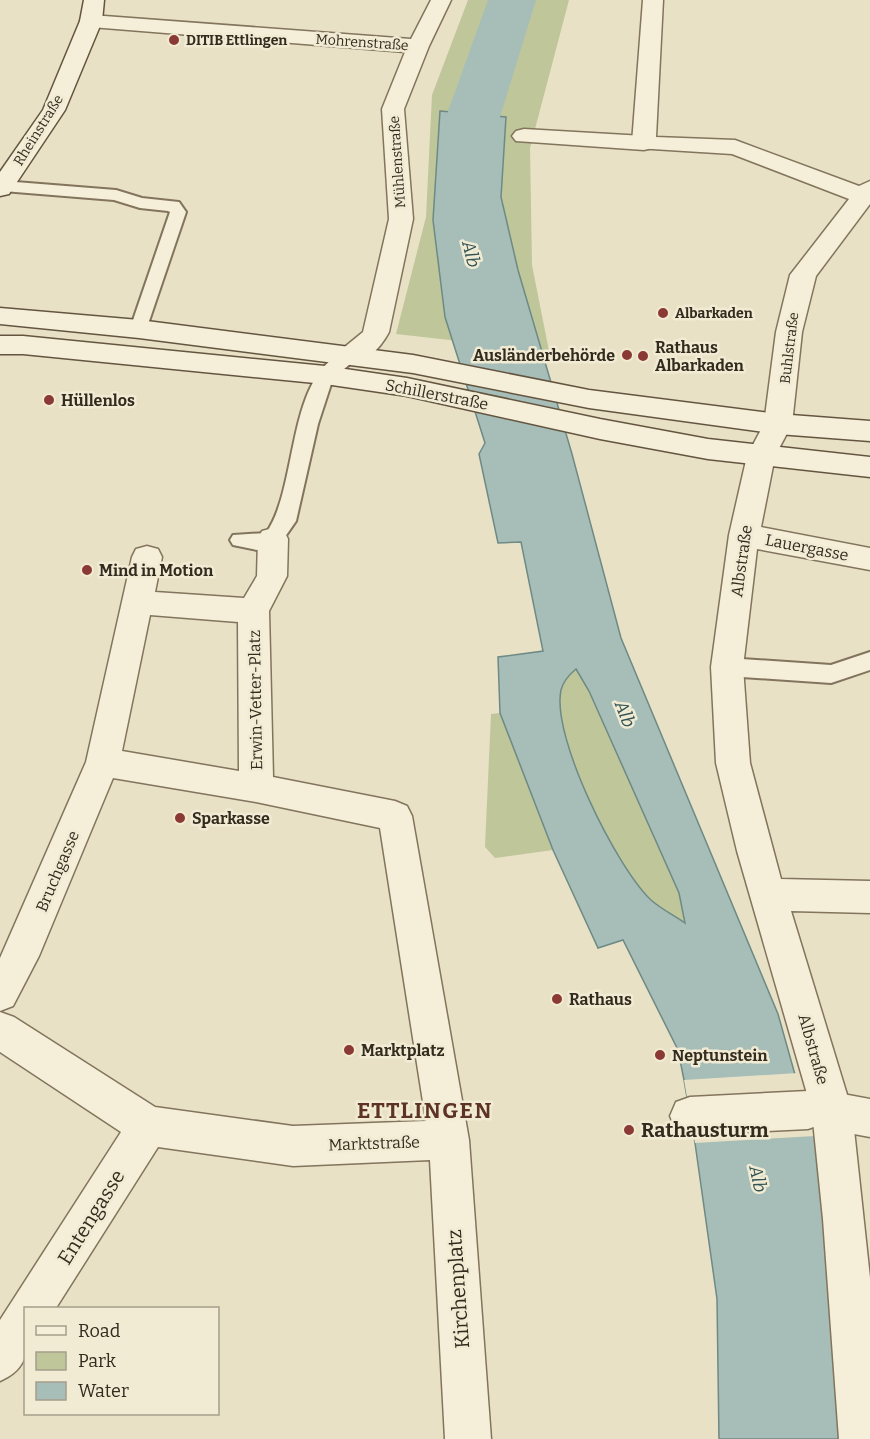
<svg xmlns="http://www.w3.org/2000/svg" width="870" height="1439" viewBox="0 0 870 1439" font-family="Bitter,serif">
  <rect width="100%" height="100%" fill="#e9e1c5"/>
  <!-- green -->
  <g fill="#bec69a">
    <path d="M468 0H569L530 148 532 265 549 351 396 334 426 217 432 95Z"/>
    <path d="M576 668 589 691 679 893 686 924C675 916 662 910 652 901 617 870 552 737 561 691 563 681 570 675 576 668Z"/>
    <path d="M500 713 553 850 495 858 485 847 491 714Z"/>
  </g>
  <!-- water -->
  <path fill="#a6bdb8" stroke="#6e8a85" stroke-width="1.5" fill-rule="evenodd" d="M440 111 506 117 501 197 518 270 572 454 621 638 778 1014 794 1071 815 1136 829 1214 840 1439H719L717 1299 695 1143 684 1080 678 1050 623 940 598 948 553 850 500 713 498 657 543 651 521 542 498 543 479 454 485 443 445 317 433 220ZM576 669 589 691 679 893 685 923C675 916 661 909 651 900 617 868 551 737 561 690 563 682 570 674 576 669Z"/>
  <!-- pier -->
  <path fill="#e9e1c5" d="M798 1073 815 1136 695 1143 684 1080Z"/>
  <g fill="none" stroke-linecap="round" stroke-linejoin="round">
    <!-- river -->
    <path fill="#a6bdb8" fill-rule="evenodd" d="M488 0H536L500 117 493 171 494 219 485 231 465 236 445 231 436 219 437 171 446 117Z"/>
    <defs>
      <g id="service">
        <path d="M3 181 116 190 142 198 179 202 186 212 145 333H133L130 329 170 212 168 211 140 208 114 200 3 191 0 190V182Z"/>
        <path d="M351 350 357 352 360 356 333 378 318 424 296 521 280 544 257 550 233 545 230 540 233 535 266 533C300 486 285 368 351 350Z"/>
        <path d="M870 652V670L831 683 727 676 719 673 716 667 719 661 727 658 831 665Z"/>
      </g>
      <g id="pedestrian">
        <path d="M524 129 644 136 652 138 656 143 652 148 644 150 516 141 512 136 516 131Z"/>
        <path d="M273 528 284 531 288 539 287 576 269 611 273 777 395 801 407 806 412 816 469 1140 491 1439H445L430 1160 293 1166 158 1147 56 1308H26C26 1341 35 1366 0 1381V1320L121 1132 0 1052V1012L14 1017 155 1107 293 1126 426 1121 380 828 256 802 113 778 39 956 13 1006 0 1011V958L86 762 132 557 136 549 147 546 158 549 162 557 155 592 244 598 257 576 258 539 262 531ZM150 615 238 622 239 771 122 751Z"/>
        <path d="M808 1091 821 1096 832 1092 870 1099V1137L832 1130 819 1125 808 1129 690 1135 676 1130 670 1116 676 1102 690 1097Z"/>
      </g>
      <g id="minor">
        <path d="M431 0H451L429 46 404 109 413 219 389 332C380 349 363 368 341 362L338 356 341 350 363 332 389 219 382 109 405 52 91 27 83 26 80 21 83 16 91 15 411 39Z"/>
        <path d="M643 0H663L656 137 735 140 859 186 870 181V204L816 276 802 332 792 424 775 456 761 527 870 548V570L757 549 743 667 750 763 781 879 870 881V913L791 911 852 1111 870 1278V1439H839L823 1219 812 1111 737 851 716 763 711 667 729 535 747 456 764 424 776 332 790 275 849 199 732 154 636 148 632 143Z"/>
      </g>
      <g id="secondary">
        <path d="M84 0H104L102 21 65 110 9 194 0 196V172L43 110 80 21Z"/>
        <path d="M0 308 139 320 413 355 589 390 778 414 870 421V441L778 434 589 408 413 373 139 338 0 324Z"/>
        <path d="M0 336H23L325 366 407 378 600 419 708 439 870 457V477L708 459 600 439 407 396 325 384 23 354H0Z"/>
      </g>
    </defs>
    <!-- service casing -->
    <use href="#service" stroke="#82745d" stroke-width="4"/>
    <!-- pedestrian casing -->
    <use href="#pedestrian" stroke="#82745d" stroke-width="3"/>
    <!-- minor casing -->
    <use href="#minor" stroke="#82745d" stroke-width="3"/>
    <!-- secondary casing -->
    <use href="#secondary" stroke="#645540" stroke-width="3"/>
    <!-- service -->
    <use href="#service" fill="#f5eed8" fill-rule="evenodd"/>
    <!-- pedestrian -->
    <use href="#pedestrian" fill="#f5eed8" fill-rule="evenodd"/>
    <!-- minor -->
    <use href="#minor" fill="#f5eed8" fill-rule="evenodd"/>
    <!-- secondary -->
    <use href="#secondary" fill="#f5eed8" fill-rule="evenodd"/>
  </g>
  <!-- markers -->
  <g fill="#8b3934" stroke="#f1ebd4" stroke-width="2">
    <circle cx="174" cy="40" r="6"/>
    <circle cx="663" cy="313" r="6"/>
    <circle cx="627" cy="355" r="6"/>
    <circle cx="643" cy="356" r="6"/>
    <circle cx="49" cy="400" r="6"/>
    <circle cx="87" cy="570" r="6"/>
    <circle cx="180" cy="818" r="6"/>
    <circle cx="557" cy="999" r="6"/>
    <circle cx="349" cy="1050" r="6"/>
    <circle cx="660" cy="1055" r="6"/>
    <circle cx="629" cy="1130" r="6"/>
  </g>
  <g text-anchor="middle" stroke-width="5" stroke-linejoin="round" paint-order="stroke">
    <!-- far-poi labels -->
    <g font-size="14" font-weight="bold" fill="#342b1f" stroke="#f1ebd4" text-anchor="start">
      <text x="186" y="45">DITIB Ettlingen</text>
      <text x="675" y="318">Albarkaden</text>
    </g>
    <!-- far-street labels -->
    <g font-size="14" fill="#342b1f" stroke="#f1ebd4">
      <text transform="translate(362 42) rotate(4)" y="5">Mohrenstraße</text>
      <text transform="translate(38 130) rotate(-58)" y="5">Rheinstraße</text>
      <text transform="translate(397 162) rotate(-94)" y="5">Mühlenstraße</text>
      <text transform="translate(789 348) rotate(-83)" y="5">Buhlstraße</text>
    </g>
    <!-- poi labels -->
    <g font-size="16" font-weight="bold" fill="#342b1f" stroke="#f1ebd4" text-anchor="start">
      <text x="655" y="353">Rathaus<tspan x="655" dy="18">Albarkaden</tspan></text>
      <text x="615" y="361" text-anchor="end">Ausländerbehörde</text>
      <text x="61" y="406">Hüllenlos</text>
      <text x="99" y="576">Mind in Motion</text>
      <text x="192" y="824">Sparkasse</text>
      <text x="569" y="1005">Rathaus</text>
      <text x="361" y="1056">Marktplatz</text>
      <text x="672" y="1061">Neptunstein</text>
    </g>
    <!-- street labels -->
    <g font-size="16" fill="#342b1f" stroke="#f1ebd4">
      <text transform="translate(437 394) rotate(11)" y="6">Schillerstraße</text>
      <text transform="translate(807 547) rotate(11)" y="6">Lauergasse</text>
      <text transform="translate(741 561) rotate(-82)" y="6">Albstraße</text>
      <text transform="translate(255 700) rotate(-91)" y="6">Erwin-Vetter-Platz</text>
      <text transform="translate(57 871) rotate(-67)" y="6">Bruchgasse</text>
      <text transform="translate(814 1049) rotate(74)" y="6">Albstraße</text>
      <text transform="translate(374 1143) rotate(-2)" y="6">Marktstraße</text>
    </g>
    <!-- water labels -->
    <g font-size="18" font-style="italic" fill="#305252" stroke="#f1ebd4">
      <text transform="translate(471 254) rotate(76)" y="6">Alb</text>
      <text transform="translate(625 714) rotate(68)" y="6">Alb</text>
      <text transform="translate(758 1179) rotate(78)" y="6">Alb</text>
    </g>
    <!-- near-poi labels -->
    <g font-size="20" font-weight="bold" fill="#342b1f" stroke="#f1ebd4" text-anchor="start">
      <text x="641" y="1137">Rathausturm</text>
    </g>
    <!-- near-street labels -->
    <g font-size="20" fill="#342b1f" stroke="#f1ebd4">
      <text transform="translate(91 1217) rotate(-58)" y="7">Entengasse</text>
      <text transform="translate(458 1289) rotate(-94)" y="7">Kirchenplatz</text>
    </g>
    <!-- district labels -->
    <g font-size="22" font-weight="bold" letter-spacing="1.5" fill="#5c3324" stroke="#f1ebd4">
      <text x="425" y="1118">ETTLINGEN</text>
    </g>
  </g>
  <!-- legend -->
  <rect x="24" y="1307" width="195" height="108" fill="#f1ebd4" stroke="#a59e8c" stroke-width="1.5"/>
  <rect x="36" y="1326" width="30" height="9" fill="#f5eed8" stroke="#a59e8c" stroke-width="1.5"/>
  <text x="78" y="1337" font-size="18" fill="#342b1f">Road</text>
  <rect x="36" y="1352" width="30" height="18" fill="#bec69a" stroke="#a59e8c" stroke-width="1.5"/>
  <text x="78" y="1367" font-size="18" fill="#342b1f">Park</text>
  <rect x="36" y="1382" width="30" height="18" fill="#a6bdb8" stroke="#a59e8c" stroke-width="1.5"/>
  <text x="78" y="1397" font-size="18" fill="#342b1f">Water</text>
</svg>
